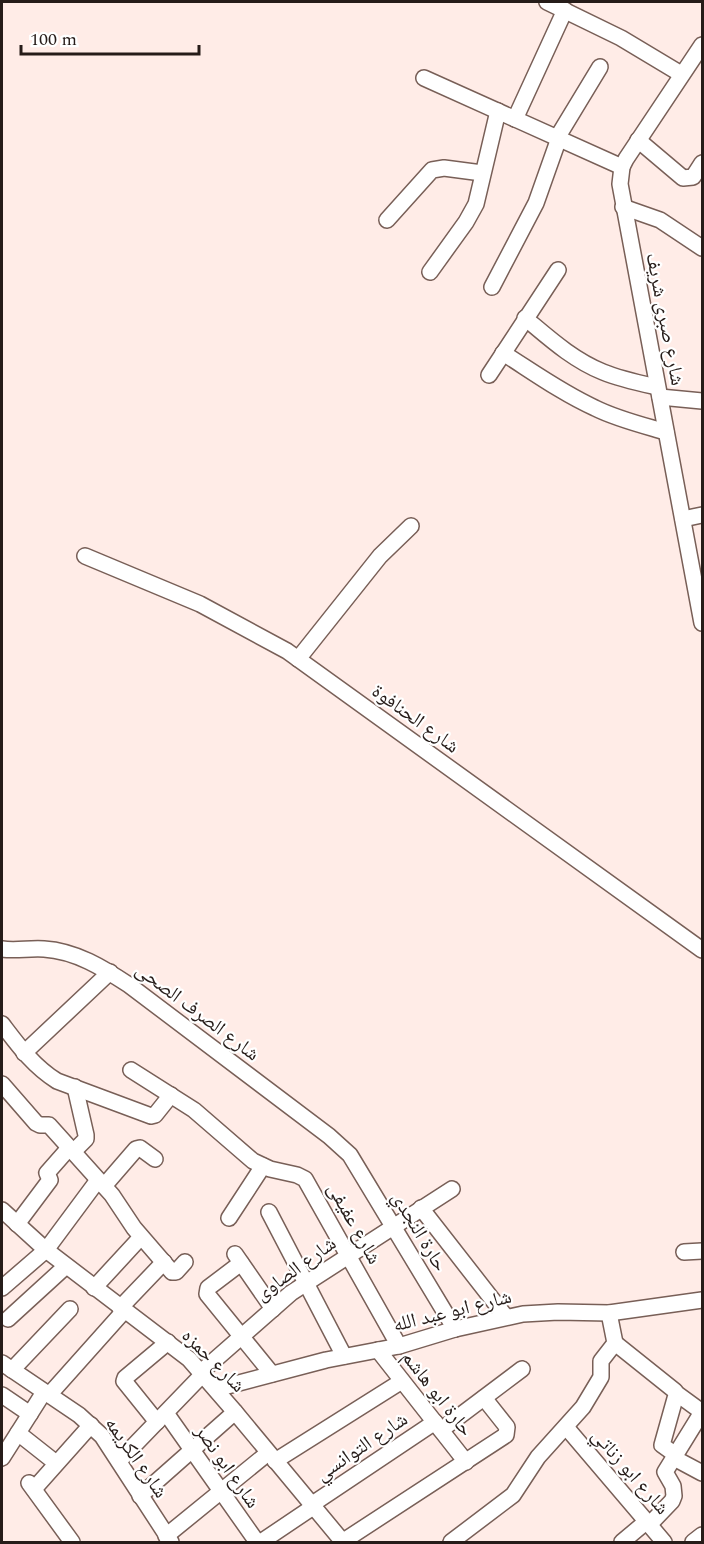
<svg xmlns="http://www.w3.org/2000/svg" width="704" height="1544" viewBox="0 0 704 1544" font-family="Spectral,'Noto Naskh Arabic',serif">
  <rect width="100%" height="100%" fill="#ffece7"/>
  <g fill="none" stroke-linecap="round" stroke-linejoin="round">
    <defs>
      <g id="minor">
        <path d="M547 2 621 38 681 74"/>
        <path d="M702 45 626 159 622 167 620 184 702 623"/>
        <path d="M424 78 622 167"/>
        <path d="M515 119 565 10"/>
        <path d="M557 138 600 67"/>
        <path d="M638 140 683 178 693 177 702 163"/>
        <path d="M623 207 660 220 702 248"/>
        <path d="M387 220 432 170 444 168 482 173"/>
        <path d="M430 272 466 222 476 204 498 111"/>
        <path d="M492 287 536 203 559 138"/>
        <path d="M525 318C549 338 573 360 603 372 620 379 639 383 657 387"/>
        <path d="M503 353C533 372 562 393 595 408 617 419 642 425 666 432"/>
        <path d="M489 375 558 270"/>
        <path d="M660 397 702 401"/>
        <path d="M683 519 702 515"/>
        <path d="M85 556 200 604 287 651 702 950"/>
        <path d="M298 659 380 556 411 526"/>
        <path d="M2 949C16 951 29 948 44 949 76 951 103 968 129 985L329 1136 350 1155 455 1329"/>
        <path d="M2 1024C18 1045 33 1066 57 1081L151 1116 155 1115 171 1095"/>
        <path d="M24 1053 110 972"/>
        <path d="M131 1070 194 1110 253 1161 270 1169 297 1175 305 1179 399 1346"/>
        <path d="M2 1084 36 1123 40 1125H49L112 1195 134 1228 172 1272H176L185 1262"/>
        <path d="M73 1152 86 1139V1135L75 1087"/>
        <path d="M104 1186 136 1149 140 1148 155 1159"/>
        <path d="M421 1208 506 1317"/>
        <path d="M2 1210 46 1250 189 1359 235 1412 343 1542"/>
        <path d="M269 1212 344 1356"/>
        <path d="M229 1218 263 1166"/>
        <path d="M17 1224 50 1180 47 1173 69 1148"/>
        <path d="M684 1252 702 1251"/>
        <path d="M235 1254 273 1309"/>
        <path d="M241 1263 208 1288 207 1294 272 1374"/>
        <path d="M2 1288 46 1250 98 1180"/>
        <path d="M94 1288 141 1237"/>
        <path d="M120 1308 164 1262"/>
        <path d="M8 1319 66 1266"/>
        <path d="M615 1343 675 1391 676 1395 662 1445 676 1455"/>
        <path d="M378 1350 466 1462"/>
        <path d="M2 1363 79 1415 102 1436 171 1542"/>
        <path d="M12 1370 70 1309"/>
        <path d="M201 1372 291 1293 452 1189"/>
        <path d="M216 1389 326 1360 399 1346 455 1329 523 1314 558 1312 609 1313 702 1300"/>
        <path d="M2 1395 30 1414"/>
        <path d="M49 1395 124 1311"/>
        <path d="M166 1413 257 1542"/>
        <path d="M157 1422 124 1381 125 1378 168 1342"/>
        <path d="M566 1427 664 1542"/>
        <path d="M441 1430 522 1369"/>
        <path d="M18 1433 56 1463"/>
        <path d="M2 1458 44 1392"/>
        <path d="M674 1458 702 1473"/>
        <path d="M119 1461 203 1374"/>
        <path d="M275 1461 402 1381"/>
        <path d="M29 1483 72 1542"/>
        <path d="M34 1489 91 1425"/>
        <path d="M140 1496 235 1412"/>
        <path d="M311 1505 435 1422"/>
        <path d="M650 1524 672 1501 674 1496 673 1486 665 1472 702 1412 676 1393"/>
        <path d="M166 1536 268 1453"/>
        <path d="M261 1542 313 1507"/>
        <path d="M342 1542 506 1435 507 1427 484 1398"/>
        <path d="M451 1542 513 1495 538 1457 583 1407 601 1377V1361L615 1343 609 1313"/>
        <path d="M622 1542 647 1521"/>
        <path d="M693 1542 702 1535"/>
      </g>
    </defs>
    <!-- minor casing -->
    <use href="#minor" stroke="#785f57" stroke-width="18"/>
    <!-- minor -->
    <use href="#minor" stroke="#fff" stroke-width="15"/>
  </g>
  <g text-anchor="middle" stroke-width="4.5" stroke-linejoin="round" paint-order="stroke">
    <!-- street labels -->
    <g font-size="20" fill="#261c19" stroke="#fff">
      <text transform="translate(666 319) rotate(79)" y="7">شارع صبرى شريف</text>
      <text transform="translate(416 718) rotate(36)" y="7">شارع الحنافوة</text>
      <text transform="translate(198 1011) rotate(37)" y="7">شارع الصرف الصحى</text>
      <text transform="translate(355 1223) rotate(61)" y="7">شارع عفيفى</text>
      <text transform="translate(420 1231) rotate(59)" y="7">حارة النجدي</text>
      <text transform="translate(295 1268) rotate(-36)" y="7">شارع الصاوى</text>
      <text transform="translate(452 1310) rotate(-14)" y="7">شارع ابو عبد الله</text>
      <text transform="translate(214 1360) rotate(45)" y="7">شارع حمزه</text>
      <text transform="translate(438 1393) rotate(52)" y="7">حارة ابو هاشم</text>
      <text transform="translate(361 1446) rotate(-34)" y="7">شارع التوانسي</text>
      <text transform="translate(137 1457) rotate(55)" y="7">شارع الكريمه</text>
      <text transform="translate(228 1466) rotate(55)" y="7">شارع ابو نصر</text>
      <text transform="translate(631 1471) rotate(49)" y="7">شارع ابو زناتي</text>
    </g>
  </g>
  <!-- border -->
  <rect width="704" height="1544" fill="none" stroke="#261c19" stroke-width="6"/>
  <!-- scale -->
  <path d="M21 45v9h178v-9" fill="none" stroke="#261c19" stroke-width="3"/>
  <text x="30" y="45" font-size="18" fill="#261c19" stroke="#ffffff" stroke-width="4.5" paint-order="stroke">100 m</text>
</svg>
